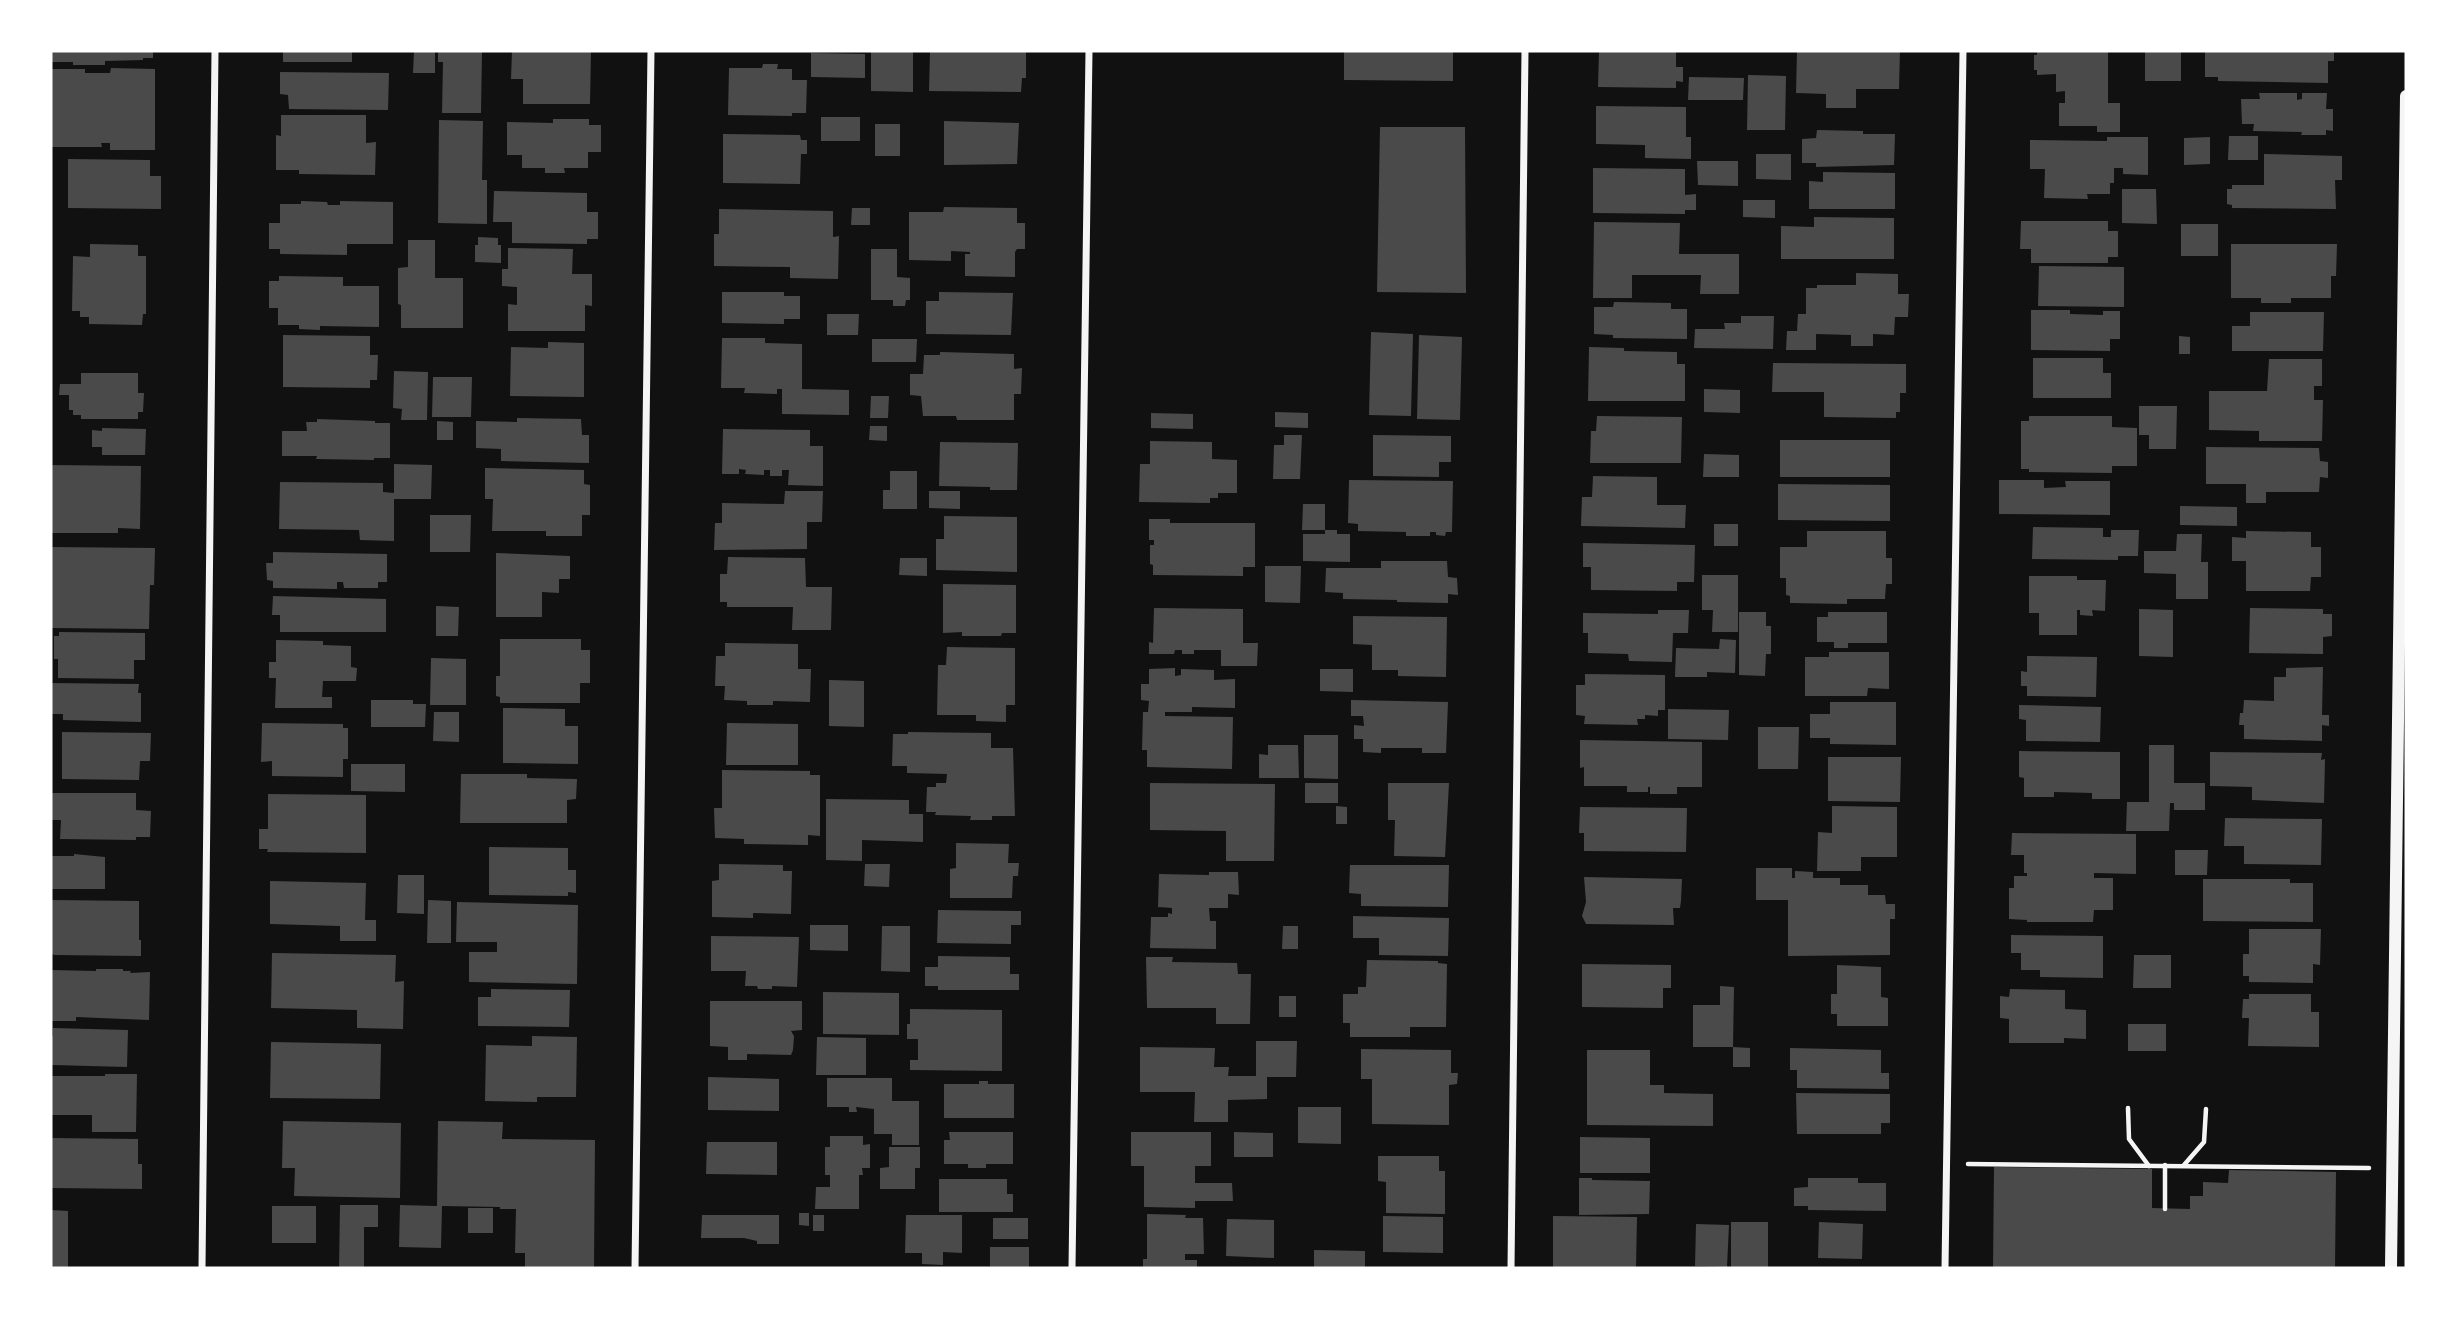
<svg xmlns="http://www.w3.org/2000/svg" width="2457" height="1319" viewBox="0 0 2457 1319" font-family="Lato,sans-serif">
  <rect width="100%" height="100%" fill="#111"/>
  <!-- building -->
  <g fill="#4a4a4a">
    <path d="M51 51H153V58H143V60L105 61V65H73V62H51Z"/>
    <rect x="283" y="51" width="69" height="11"/>
    <path d="M414 51H435V73H413Z"/>
    <path d="M438 51H482L481 113H442L443 62H438Z"/>
    <path d="M512 51H591L590 104H523V79H511Z"/>
    <path d="M871 51H913V92L871 91Z"/>
    <path d="M930 51H1026V78H1022L1021 92 929 91Z"/>
    <path d="M1344 51H1453V81L1344 80Z"/>
    <path d="M1599 51H1676V67H1683V82L1676 81V88L1598 87Z"/>
    <path d="M1797 51H1900L1899 89H1856V108H1826V94L1796 93Z"/>
    <path d="M2037 51 2108 52V103H2120V132H2097V126H2059V103H2065V91L2056 92V74L2037 75V70H2034V55H2037Z"/>
    <rect x="2145" y="51" width="36" height="30"/>
    <path d="M2205 51H2334V61H2328V83L2218 81V77H2205Z"/>
    <path d="M811 53 865 54V78L811 77Z"/>
    <path d="M763 64H778L777 69H792V80H807L806 113H792V116L728 115 729 68H762Z"/>
    <path d="M111 68 155 69V150H110V143H101L102 147H51V69H85V73H110Z"/>
    <path d="M280 72 389 73 388 110 289 109 288 95 280 94Z"/>
    <path d="M1748 75 1786 76 1785 130H1747Z"/>
    <path d="M1689 77 1744 78 1743 100H1688Z"/>
    <path d="M2259 93H2297V100L2302 99V93H2327L2326 109H2333V131L2326 130V135H2301L2302 132 2253 131 2254 124H2242L2241 99H2260Z"/>
    <path d="M1596 106 1686 107V137H1691V159L1645 158V145L1596 144Z"/>
    <path d="M281 115H366V143L376 142 375 175 299 174V170H276V135L281 136Z"/>
    <rect x="821" y="117" width="39" height="24"/>
    <path d="M553 119H589V125H601V152H588V168H564L565 173H545V168H522V155H507V122L553 123Z"/>
    <path d="M439 120 483 121 482 180H487V224L438 223Z"/>
    <path d="M944 121 1019 123 1017 164 944 165Z"/>
    <rect x="875" y="124" width="25" height="32"/>
    <path d="M1380 127H1465L1466 293 1377 292Z"/>
    <path d="M1817 130 1863 131V134H1895L1894 165 1816 167V163H1802V139L1816 138Z"/>
    <path d="M723 134 800 135 801 140H807V154H801L800 184 723 183Z"/>
    <path d="M2229 136H2258V160H2228Z"/>
    <path d="M2107 137H2148V175L2123 174V168H2114V183H2110V194H2087L2088 199 2044 198 2045 169H2030V140L2107 141Z"/>
    <path d="M2210 137V164L2184 165V138Z"/>
    <path d="M1756 154H1791V180L1756 179Z"/>
    <path d="M2264 154 2342 156V180H2335L2336 209 2232 208V205L2227 204V189H2232V185H2264Z"/>
    <path d="M68 159 150 160V176H161V209L68 208Z"/>
    <path d="M1697 161H1738V186L1698 185Z"/>
    <path d="M1593 168 1685 169V195L1696 194V210H1685V214L1593 213Z"/>
    <path d="M1823 172 1895 173V209H1809V181L1823 182Z"/>
    <path d="M2122 189H2156L2157 224 2122 223Z"/>
    <path d="M494 191 587 193V212H598V239H587V244L512 243V222H493Z"/>
    <path d="M1743 200H1775V218L1743 217Z"/>
    <path d="M301 201 327 202 328 205H340V201L393 202V244H347V255L280 254V249H269V223H280V204H301Z"/>
    <path d="M944 207 1017 208V223H1025V249H1017L1015 252V277L965 276V254H970V252L951 251V261L909 260V212H943Z"/>
    <path d="M852 208H870V225H851Z"/>
    <path d="M719 209 833 211V237L839 236 838 279 790 278V267L714 266V234H719Z"/>
    <path d="M1814 217 1894 218V259H1781V226L1814 227Z"/>
    <path d="M2021 221H2108V231H2118V257H2108V263H2031V249H2020Z"/>
    <path d="M1594 222 1680 223 1679 254H1739V294H1700L1701 275H1632V298H1593Z"/>
    <rect x="2181" y="224" width="37" height="32"/>
    <path d="M478 237 498 238V245H501V263L475 262V245H478Z"/>
    <path d="M408 240H435V278H463V328H401V305L398 304V268L408 267Z"/>
    <path d="M90 244 138 245V256H146V314H143L142 325 89 324V317H80V311H72L73 256 90 257Z"/>
    <path d="M2231 244H2337L2336 276H2331V298H2291V303H2261V298H2231Z"/>
    <path d="M508 248 573 249 572 274H592V306L585 305V331H508V304L517 305V287L502 286V269H508Z"/>
    <path d="M871 249H897V277L910 278V300H906L905 306H893V300H871Z"/>
    <path d="M2039 266 2124 267V307L2038 306Z"/>
    <path d="M1856 273 1898 274V294H1909L1908 317H1895L1894 335 1873 334V346H1851V335L1816 334V350H1786L1787 331H1797L1798 314H1806V288H1817V285H1856Z"/>
    <path d="M279 276 343 277V286H379V327L320 326V330L299 329V325H278V308H269V281H279Z"/>
    <path d="M722 292H784V296H800V319H784V324L722 323Z"/>
    <path d="M939 292 1013 293 1011 335 926 334V301H939Z"/>
    <path d="M1614 302 1671 303V309H1687V339L1613 338V335L1594 334V307H1613Z"/>
    <path d="M2031 310H2070V314L2103 315V311H2120V339H2110V351L2031 350Z"/>
    <path d="M2250 312H2324L2323 351H2232V326H2250Z"/>
    <path d="M827 314H859L858 335H827Z"/>
    <path d="M1741 316H1774L1773 349 1694 348 1695 329H1725L1724 323H1741Z"/>
    <path d="M1371 332 1413 334 1411 416 1369 415Z"/>
    <path d="M283 335 370 336V355H378L377 380H370V388L283 387Z"/>
    <path d="M1419 335 1462 337 1460 420 1417 419Z"/>
    <path d="M2179 336 2190 337V354H2179Z"/>
    <path d="M722 338H765V343L802 344V389L849 390V415L782 414V389H777V394L744 393 745 388H721Z"/>
    <path d="M872 339H917L916 362H872Z"/>
    <path d="M548 342 584 343V397L510 396 511 347 548 348Z"/>
    <path d="M1589 347 1624 348V351L1677 352V364H1685V401H1588Z"/>
    <path d="M940 352 1014 354V369L1022 368 1021 394H1014V420H957L956 416H923L921 396 910 395V374H923L924 355H940Z"/>
    <path d="M2033 358H2103V373H2111V398H2033Z"/>
    <path d="M2269 359H2322V386H2314V400H2323L2322 441H2259V431L2209 430V391H2267Z"/>
    <path d="M1773 363 1906 364V393H1900V412H1896V418L1824 417V392H1772Z"/>
    <path d="M394 371 428 372 427 420H401L402 409 393 408Z"/>
    <path d="M81 373H138V393H144L143 412H138V419H81V415H73V410H69V395H59L60 384H81Z"/>
    <path d="M433 377H472L471 417H432Z"/>
    <path d="M1704 389 1740 390V413L1704 412Z"/>
    <path d="M871 396H889L888 418H870Z"/>
    <path d="M2139 406H2177L2176 449H2149V435H2139Z"/>
    <path d="M1275 412 1308 413V428L1275 427Z"/>
    <path d="M1151 413 1193 414V429L1151 428Z"/>
    <path d="M1597 416 1682 417 1681 463H1590L1591 431H1596Z"/>
    <path d="M2029 416H2112V427L2137 428V466H2112V473L2029 472V469H2021V421H2029Z"/>
    <path d="M517 418 581 419 582 435H589V463L501 461V449L476 448V421L517 422Z"/>
    <path d="M317 419 375 421V423H390V458H374V460L316 459 317 456H282V431H307L306 422H317Z"/>
    <path d="M437 421 453 422V440H437Z"/>
    <path d="M870 426H887V441L869 440Z"/>
    <path d="M102 428 146 429 145 455H102V447H92V430L102 431Z"/>
    <path d="M723 429 810 430V446H823V486L788 485 789 470H782V476H770V470H764V475L745 474 746 470 739 469V474H722Z"/>
    <path d="M1284 435H1302L1300 479H1273L1274 445H1284Z"/>
    <path d="M1373 435 1451 436V462H1439V477L1373 476Z"/>
    <rect x="1780" y="440" width="110" height="37"/>
    <path d="M1150 441 1212 442V459L1237 460V493H1218V498H1210V503L1139 502 1140 464H1150Z"/>
    <path d="M940 442 1018 443 1017 490H990V487L939 486Z"/>
    <path d="M2206 447 2319 448 2320 461 2328 462V478L2320 477 2319 492H2266V503H2246V484H2206Z"/>
    <path d="M1704 454 1739 455V477H1703Z"/>
    <path d="M394 464 432 465 431 499H394V541L360 540 359 530 279 529 280 482 383 483V492L394 493Z"/>
    <path d="M51 465 141 466 140 529 118 528V533H51Z"/>
    <path d="M485 468 584 470V484L590 485V515H582V536H546V531H492L493 499H485Z"/>
    <path d="M890 471H917V509H883V490H890Z"/>
    <path d="M1593 476 1657 477V505H1686L1685 528 1581 526 1582 497H1592Z"/>
    <path d="M1349 480 1453 481 1452 532H1446L1445 536 1436 535V532H1430V536H1406V532L1358 531V524L1348 523Z"/>
    <path d="M1999 480H2044V488L2066 487 2065 481H2110V515L1999 514Z"/>
    <path d="M1778 484 1890 485V521L1778 520Z"/>
    <path d="M785 491H823L822 522H807V549L714 550 715 523H722V503L784 504Z"/>
    <path d="M929 491H960V509L929 508Z"/>
    <path d="M1303 504H1325V530H1302Z"/>
    <path d="M2180 506 2237 507V526L2180 525Z"/>
    <path d="M430 515H471L470 552H430Z"/>
    <path d="M944 516 1017 517V572L936 570V539H944Z"/>
    <path d="M1149 519H1170V523H1255V567H1243V576L1153 575V565L1150 564V545H1154V540H1149Z"/>
    <rect x="1714" y="524" width="24" height="22"/>
    <path d="M2033 527 2103 528V537H2111V530H2139L2138 556H2118V560L2032 559Z"/>
    <path d="M1325 530H1337V534H1350V562L1303 561V534H1325Z"/>
    <path d="M1807 531H1886V558H1892V584H1886L1885 599H1847V604L1790 603V596L1786 595V578H1780V547H1807Z"/>
    <path d="M2246 531 2311 532V547H2321V577H2311L2310 591H2246V561H2232V537L2246 538Z"/>
    <path d="M2177 534H2202L2201 562H2208V599H2176V574L2144 573V551H2176Z"/>
    <path d="M1583 543 1695 545 1694 582H1677V591L1591 590V567H1583Z"/>
    <path d="M51 547 155 548 154 585H150L149 629 51 628Z"/>
    <path d="M273 552 387 554V582H378V588H344L343 582H337V589L273 588V581L267 580 266 563H273Z"/>
    <path d="M496 553 570 556V579H559V593L542 592V617H496Z"/>
    <path d="M728 557 805 558 806 587H832L831 630H792L793 607H727V602H720V574H727Z"/>
    <path d="M900 558H927V576L899 575Z"/>
    <path d="M1381 561H1447L1448 577 1457 578 1458 595 1448 594V603L1397 602V600L1343 599V593L1325 592 1326 568H1381Z"/>
    <path d="M1265 566H1301L1300 603 1265 602Z"/>
    <path d="M1702 575H1738V632H1712L1713 610H1702Z"/>
    <path d="M2029 576H2077V580H2106L2105 611 2092 610 2093 616 2080 615V610H2077V635H2039V613H2029Z"/>
    <path d="M943 584 1016 585V633H1002L1001 636H962V632L943 633Z"/>
    <path d="M273 596 386 599V632H280V615H272Z"/>
    <path d="M436 606 459 607 458 636H436Z"/>
    <path d="M1154 608 1243 609V643H1258L1257 666H1221V650H1194V654H1182V650H1175L1174 654H1149V642L1153 643Z"/>
    <path d="M2250 608 2323 609V614H2332V636L2323 637V654L2249 653Z"/>
    <path d="M2139 609 2173 610V657L2139 656Z"/>
    <path d="M1658 610H1689L1688 633H1673L1672 662 1629 661 1628 654 1588 653V633H1583V613L1658 614Z"/>
    <path d="M1739 612H1766V626H1771V654H1766L1765 676 1739 675Z"/>
    <path d="M1828 612H1887V643H1848V648H1834V642H1817V617H1828Z"/>
    <path d="M1353 616 1447 617 1446 677 1398 676V670H1372V645L1353 644Z"/>
    <path d="M59 632 145 633V660H134V679L58 678V659H54V636H59Z"/>
    <path d="M500 639H581V650H590V683H580V703H500V697L496 696V676H500Z"/>
    <path d="M1720 639 1736 640 1735 673 1707 672V677H1675L1676 648 1719 649Z"/>
    <path d="M276 640 323 641V645L351 646V667L357 668 356 681H323L322 697H332V708H275L276 678H269V662H276Z"/>
    <path d="M725 643 798 644V669H811L810 702 773 701V705H747V701L724 700 725 686H715L716 656H725Z"/>
    <path d="M947 647 1015 648V705H1006V722L976 721V715H937L938 665H946Z"/>
    <path d="M1829 652H1889V689L1868 688 1867 696H1805V657H1829Z"/>
    <path d="M2027 656 2097 657 2096 697 2027 696V686H2021V671L2027 672Z"/>
    <path d="M431 658 466 659V705H430Z"/>
    <path d="M2323 667 2322 715H2329V726L2322 725V741L2244 739V725H2239L2240 713H2243L2244 700 2274 701V677H2286V668Z"/>
    <path d="M1175 668V676L1181 675V669L1214 670V680L1235 679V708L1192 707V712H1165V716L1233 717 1232 769 1147 767V750H1142L1143 712H1148L1149 701 1141 700V684H1149V669Z"/>
    <path d="M1320 669H1353V692L1320 691Z"/>
    <path d="M1585 674 1665 675V710H1658V716L1645 715V719H1637L1638 725 1584 724 1585 716 1576 715V685H1585Z"/>
    <path d="M829 680 864 681V727L829 726Z"/>
    <path d="M51 683 139 684 138 693H141V722L63 720V714H51Z"/>
    <path d="M371 700H413V704H426L425 727H371Z"/>
    <path d="M1351 700 1448 702 1446 753H1422V748H1381V753L1363 752V739H1354V725L1364 726 1363 716H1351Z"/>
    <path d="M1830 702H1896V745L1830 744V738H1810V714H1830Z"/>
    <path d="M2019 705 2101 707 2100 742 2026 741V720L2019 719Z"/>
    <path d="M503 708 565 709V726H578V764L503 763Z"/>
    <path d="M1668 709 1729 710 1728 740 1668 739Z"/>
    <path d="M434 712H459V742L433 741Z"/>
    <path d="M262 723 343 724V728H348V759H343V777L272 776V761L261 762Z"/>
    <path d="M727 723 798 724V765H726Z"/>
    <path d="M1758 727H1799L1798 769H1758Z"/>
    <path d="M62 732 151 733 150 761H140L139 780 62 779Z"/>
    <path d="M908 732 991 733V748H1013L1015 816H992V820H970L971 816 935 815 936 812H926L927 787H936V783H946L947 774 907 773V766H892L893 734H908Z"/>
    <path d="M1304 735H1338V779L1304 778Z"/>
    <path d="M1580 740 1702 742V787H1677V794H1650V787H1648V792H1627V786H1584V767L1580 768Z"/>
    <path d="M1268 745H1298L1299 778H1259V754L1268 755Z"/>
    <path d="M2149 745H2174V783H2205V810H2174V803H2170L2169 831H2126L2127 802H2149Z"/>
    <path d="M2019 751 2120 752V799H2092V793L2054 792V797H2024V778L2019 777Z"/>
    <path d="M2210 752 2322 753 2321 760 2325 759 2324 803 2252 800V787L2210 786Z"/>
    <path d="M1828 757H1901L1900 802 1828 801Z"/>
    <path d="M351 764H405V792L351 791Z"/>
    <path d="M722 770 810 771V775H820V836L808 835V845L744 844V839L715 838 714 808H722Z"/>
    <path d="M461 774H527V778L577 779 576 799 567 800V823H460Z"/>
    <path d="M1150 783 1275 784 1274 861H1226V831L1150 830Z"/>
    <rect x="1305" y="783" width="33" height="20"/>
    <path d="M1388 783H1449L1445 857 1394 856 1395 820H1388Z"/>
    <path d="M52 793H136V810L151 811 150 837H136V840L60 839 61 820H52Z"/>
    <path d="M268 794 366 795V853L267 852 268 849H259V829H268Z"/>
    <path d="M826 799 909 800V814H923V842L862 840V861L826 860Z"/>
    <path d="M1336 806 1347 807V824H1336Z"/>
    <path d="M1832 806 1897 807V857H1861V871H1817L1818 832 1832 833Z"/>
    <path d="M1580 807 1687 808 1686 852 1584 851V833H1579Z"/>
    <path d="M2225 818 2322 819 2321 865 2244 864V846H2224Z"/>
    <path d="M2012 833 2136 834V874L2094 873V878H2113V910H2094L2093 922H2027V920L2009 919V888H2014V876H2027V873H2024V855H2011Z"/>
    <path d="M956 843 1009 844 1008 863H1019L1018 876H1013L1012 898H950V869L956 868Z"/>
    <path d="M489 847 568 848V870H576V893L568 892V896L489 895Z"/>
    <path d="M2175 850H2208L2207 875H2175Z"/>
    <path d="M74 854 105 857V889H51V856H74Z"/>
    <path d="M719 864 783 865V871H792L791 914 753 913V918L712 917V881L719 880Z"/>
    <path d="M865 864H890L889 887 864 886Z"/>
    <path d="M1350 865H1449L1448 907 1361 906V894L1349 893Z"/>
    <path d="M1756 868H1792V878H1795V871L1813 872V878H1840V885H1868V895H1885L1886 904H1895V919H1890V955L1788 956V900H1756Z"/>
    <path d="M1209 872H1238L1239 895 1228 894V908H1209L1210 921H1216V949L1150 948 1151 917H1168V913L1172 914V908L1158 907 1159 874 1209 875Z"/>
    <path d="M398 875H424V914L397 913Z"/>
    <path d="M1584 877 1682 879 1681 901 1680 908H1673L1674 925 1586 924 1582 916 1586 902Z"/>
    <path d="M2203 879H2290V883H2313V922L2203 921Z"/>
    <path d="M270 881 366 883 365 920H376V941H340V926L270 924Z"/>
    <path d="M51 900 139 901V940H141V956L54 955 51 953Z"/>
    <path d="M428 900 451 901V943H427Z"/>
    <path d="M457 902 578 905 577 984 469 982V952H497V942H456Z"/>
    <path d="M938 910 1021 911V925H1011V944L937 943Z"/>
    <path d="M1353 916 1449 918 1448 956 1379 955V938H1353Z"/>
    <path d="M810 925H848V951L810 950Z"/>
    <path d="M882 926H910V972L881 971Z"/>
    <path d="M1283 926H1298V949H1282Z"/>
    <path d="M2249 929H2321L2320 965 2313 964V983L2249 982V976H2243V954H2249Z"/>
    <path d="M2011 935 2103 936V978L2040 977V970H2021V953H2011Z"/>
    <path d="M711 936 799 937 797 987 772 986V989H758L757 986H745L746 971H711Z"/>
    <path d="M272 953 396 955 395 982 404 981 403 1029 357 1028V1010L271 1008Z"/>
    <path d="M2134 955H2171V988H2133Z"/>
    <path d="M938 956 1010 957V974H1019V990H938V986H925V967H938Z"/>
    <path d="M1146 957H1173L1172 962 1237 963 1238 974H1251L1250 1024H1216V1008H1147Z"/>
    <path d="M1367 960 1438 961V963L1447 964 1446 1027H1410V1037H1350V1023H1343V994H1358V987H1366Z"/>
    <path d="M1582 964 1671 965V988H1663V1008L1582 1007Z"/>
    <path d="M1837 965 1881 967V997L1888 998V1026H1837V1014H1831V994H1837Z"/>
    <path d="M96 969H123V971H131L130 973 150 972 149 1020 76 1017V1021H51V970L96 971Z"/>
    <path d="M1720 986 1734 987 1733 1047 1750 1048V1067H1733V1047H1693V1005H1720Z"/>
    <path d="M491 989 570 990 569 1027 478 1026V997H491Z"/>
    <path d="M2010 989 2065 990V1009L2086 1010V1039L2064 1038V1043H2009V1019L2000 1018V996L2009 997Z"/>
    <path d="M823 992 899 993V1035L823 1034Z"/>
    <path d="M2249 994H2311V1012H2319V1047L2248 1046 2249 1018H2242L2243 999H2249Z"/>
    <rect x="1279" y="996" width="17" height="21"/>
    <path d="M710 1001H802V1030L791 1031 794 1036 793 1050 791 1055 747 1054V1060H728V1047L710 1046Z"/>
    <path d="M910 1009 1002 1010V1071L910 1070V1060H918V1039H907V1024H910Z"/>
    <rect x="2128" y="1024" width="38" height="27"/>
    <path d="M53 1028 128 1030 127 1067 52 1065 51 1036H53Z"/>
    <path d="M532 1036 577 1037 576 1097H537V1102L485 1101 486 1045 532 1046Z"/>
    <path d="M817 1037 866 1038V1075H816Z"/>
    <path d="M1256 1041H1297L1296 1077H1267V1099L1228 1100V1122H1194L1195 1092H1140V1047L1215 1048 1214 1067H1229L1228 1076H1256Z"/>
    <path d="M271 1042 381 1044 380 1099 270 1098Z"/>
    <path d="M1790 1048 1881 1050V1073H1889V1089L1797 1088V1070H1790Z"/>
    <path d="M1361 1049 1451 1050V1073H1458L1457 1084 1449 1085V1125L1372 1124V1079H1361Z"/>
    <path d="M1587 1050H1650V1085H1664V1093L1713 1094V1126L1587 1125Z"/>
    <path d="M105 1074H137L136 1132H92V1115H51V1076H105Z"/>
    <path d="M708 1077 779 1079V1111L708 1110Z"/>
    <path d="M827 1078H892V1101H919V1145H892V1134H874V1109L856 1107 857 1112H849V1107H827Z"/>
    <path d="M979 1081H988V1084H1014V1118H944V1084H979Z"/>
    <path d="M1796 1093 1890 1094V1123H1881V1134H1797Z"/>
    <path d="M1298 1107H1341V1144L1298 1143Z"/>
    <path d="M283 1121 401 1123 400 1198 294 1196 295 1168H282Z"/>
    <path d="M438 1121 503 1122 502 1139 595 1140 594 1268H525V1253H515L516 1209H500V1207L442 1206 441 1248 399 1247 400 1205 437 1206Z"/>
    <path d="M949 1132H1013V1164H986V1168H968V1164H944V1140H950Z"/>
    <path d="M1131 1132H1211V1166H1195V1183H1232L1233 1201H1195V1208L1144 1207V1166H1131Z"/>
    <path d="M1234 1132 1273 1133V1157H1234Z"/>
    <path d="M830 1136H863V1145L870 1144V1168H862L863 1175H859V1209H815L816 1187H830V1175H825V1147H830Z"/>
    <path d="M1580 1137 1650 1138V1173H1580Z"/>
    <path d="M52 1138 138 1139V1164H142V1189L51 1188Z"/>
    <path d="M707 1142H777V1175L706 1174Z"/>
    <path d="M889 1147H920V1168H915V1189H880V1168L889 1167Z"/>
    <path d="M1378 1156H1439V1171H1445V1214L1386 1213V1182L1378 1181Z"/>
    <path d="M1994 1167 2152 1169V1208L2190 1209V1196H2203V1182L2228 1183 2229 1170 2336 1172 2335 1268H1993Z"/>
    <path d="M1579 1178H1592V1180L1650 1181 1649 1214 1579 1215Z"/>
    <path d="M1808 1178H1858V1183H1886V1211L1808 1210V1206H1794V1188L1808 1187Z"/>
    <path d="M939 1179H1007V1194H1013V1212H939Z"/>
    <path d="M340 1205H378V1227H364V1268H339Z"/>
    <rect x="272" y="1206" width="44" height="37"/>
    <rect x="468" y="1208" width="25" height="25"/>
    <path d="M51 1210 68 1211V1268H51Z"/>
    <path d="M799 1213H809V1226L799 1225Z"/>
    <path d="M1147 1214 1186 1215 1185 1218H1203L1204 1254H1185V1260H1197V1268H1143V1259H1147Z"/>
    <path d="M702 1215H779V1244H757V1241L744 1238H701Z"/>
    <rect x="813" y="1215" width="11" height="16"/>
    <path d="M906 1215H962V1253L943 1252V1265L922 1264V1253H905Z"/>
    <path d="M1383 1216 1443 1217V1253L1383 1252Z"/>
    <path d="M1553 1216 1637 1217 1636 1268H1553Z"/>
    <rect x="993" y="1218" width="35" height="21"/>
    <path d="M1227 1219 1274 1220V1258L1226 1256Z"/>
    <rect x="1731" y="1222" width="37" height="46"/>
    <path d="M1819 1222 1863 1224 1862 1259 1818 1258Z"/>
    <path d="M1696 1224 1729 1225 1727 1267 1695 1266Z"/>
    <rect x="990" y="1247" width="39" height="21"/>
    <path d="M1314 1250 1365 1251V1268H1314Z"/>
  </g>
  <g fill="none" stroke-linecap="round" stroke-linejoin="round">
    <!-- path -->
    <g stroke="#f5f5f5" stroke-width="4.5">
      <path d="M2128 1108 2129 1139 2149 1166"/>
      <path d="M1968 1164 2369 1168"/>
      <path d="M2184 1165 2204 1142 2206 1109"/>
      <path d="M2165 1209V1165"/>
    </g>
    <!-- minor -->
    <g stroke="#f5f5f5" stroke-width="7">
      <path d="M202 1268 215 51"/>
      <path d="M635 1268 651 51"/>
      <path d="M1072 1268 1089 51"/>
      <path d="M1511 1268 1525 51"/>
      <path d="M1945 1268 1963 51"/>
    </g>
    <!-- tertiary -->
    <path stroke="#f5f5f5" stroke-width="12" d="M2391 1268 2406 96"/>
  </g>
  <!-- border -->
  <rect width="2457" height="1319" fill="none" stroke="#ffffff" stroke-width="105"/>
</svg>
